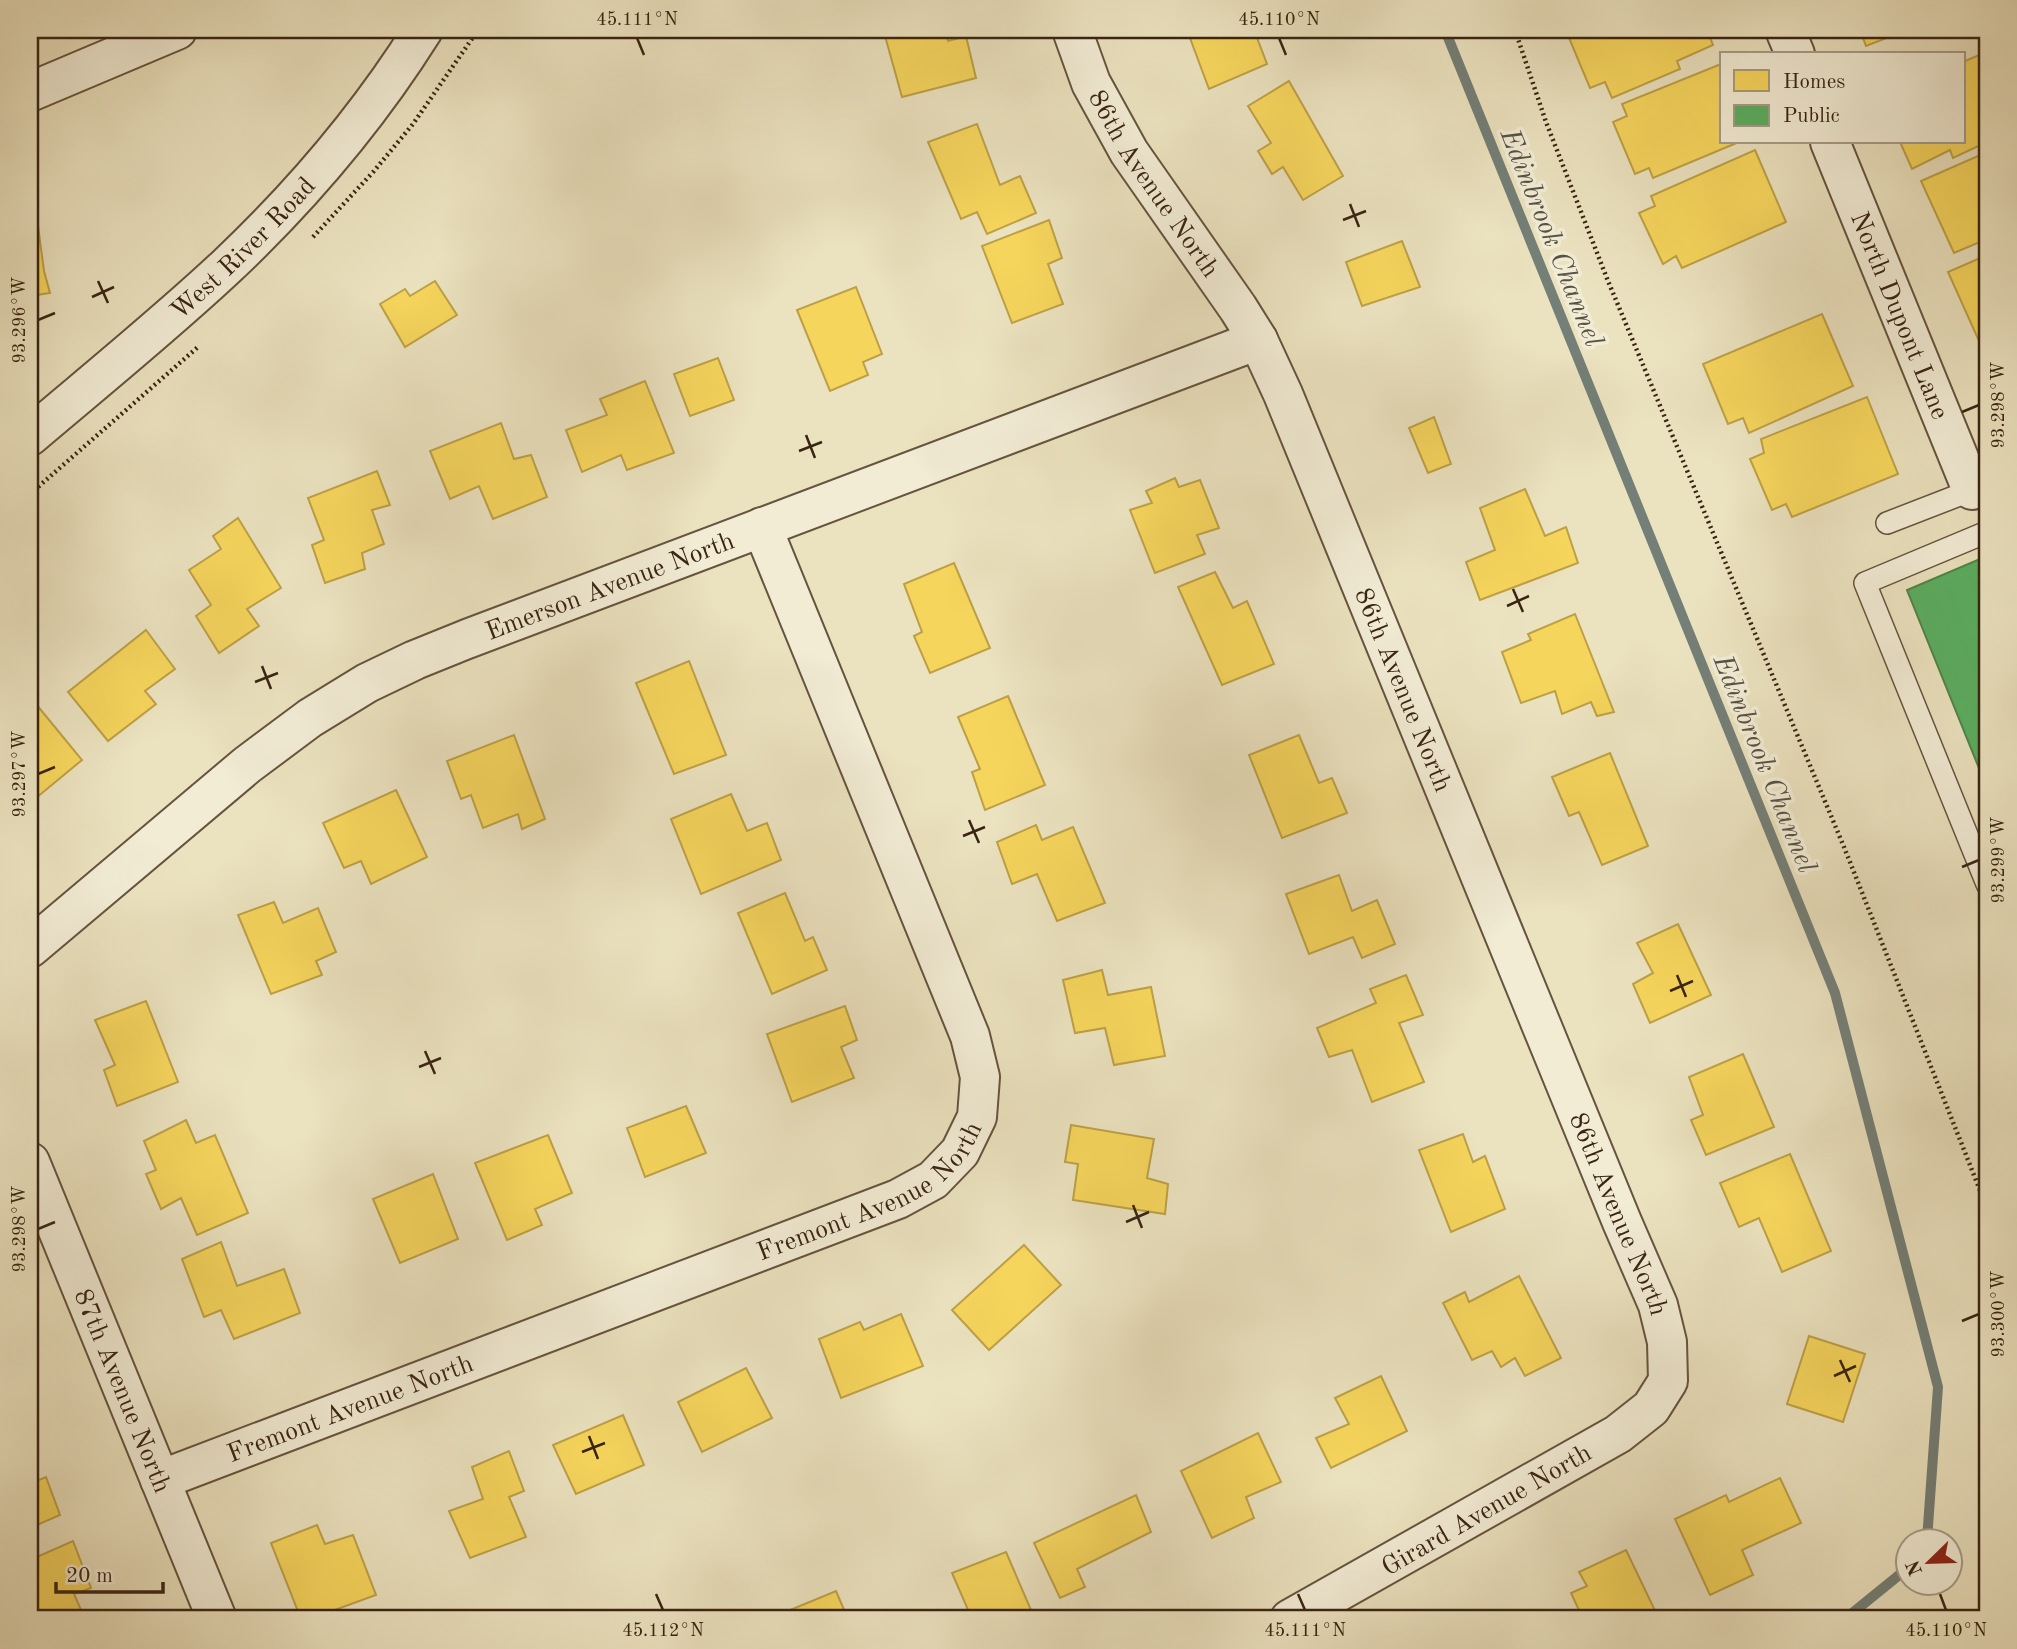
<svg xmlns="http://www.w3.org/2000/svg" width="2017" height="1649" viewBox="0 0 2017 1649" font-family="'Old Standard TT',serif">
  <rect width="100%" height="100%" fill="#ebe2bf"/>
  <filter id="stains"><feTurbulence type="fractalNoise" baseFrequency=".00286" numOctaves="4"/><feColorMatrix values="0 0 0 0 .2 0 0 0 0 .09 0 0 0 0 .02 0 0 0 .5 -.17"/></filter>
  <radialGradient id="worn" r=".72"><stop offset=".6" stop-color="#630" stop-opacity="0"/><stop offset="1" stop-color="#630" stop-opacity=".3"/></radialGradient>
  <!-- homes -->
  <g fill="#f6d55c" stroke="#bda046" stroke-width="2">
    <path d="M903 30H946L948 41 966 36 976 78 902 97 885 36Z"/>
    <path d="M1187 30H1254L1267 64 1209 89Z"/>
    <path d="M1583 30H1707L1713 45 1677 61 1680 69 1612 98 1605 82 1590 88 1569 38 1584 32Z"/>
    <path d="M1860 30H1907L1866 46Z"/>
    <path d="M1986 52 1987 55V142L1953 158 1950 150 1912 169 1900 142H1963V62Z"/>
    <path d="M1721 64V142H1739L1653 178 1649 168 1635 174 1613 122 1627 116 1622 104Z"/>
    <path d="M1289 81 1343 176 1303 200 1283 167 1272 174 1258 151 1271 143 1248 106Z"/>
    <path d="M977 124 1000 185 1020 176 1036 213 987 234 977 212 961 219 928 142Z"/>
    <path d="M1755 150 1786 222 1682 268 1676 256 1663 264 1639 213 1655 206 1651 196Z"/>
    <path d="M1987 152V239L1954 253 1921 181Z"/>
    <path d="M30 165 44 271 50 293 30 296Z"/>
    <path d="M1049 220 1062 258 1048 264 1063 304 1012 323 982 246Z"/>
    <path d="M1402 241 1420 287 1362 306 1346 262Z"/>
    <path d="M1987 255V348L1983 350 1948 272Z"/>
    <path d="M435 281 457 315 405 347 380 304 405 289 410 296Z"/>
    <path d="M856 287 882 354 863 362 868 375 830 391 797 310Z"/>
    <path d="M1822 314 1853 386 1749 433 1743 418 1728 424 1703 364Z"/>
    <path d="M718 358 734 400 690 416 674 374Z"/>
    <path d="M645 381 674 453 627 470 621 455 582 472 566 430 607 415 600 399Z"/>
    <path d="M1867 397 1898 474 1792 517 1786 504 1772 510 1750 459 1764 453 1761 439Z"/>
    <path d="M1434 417 1451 464 1428 473 1409 428Z"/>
    <path d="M501 423 514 459 531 455 547 497 493 519 479 486 450 499 430 451Z"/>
    <path d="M377 471 390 505 372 510 384 544 362 553 365 569 325 583 312 545 324 540 308 498Z"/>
    <path d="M1175 478 1179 487 1200 480 1219 528 1197 535 1205 554 1155 573 1130 510 1152 503 1146 491Z"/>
    <path d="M1525 489 1545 536 1566 527 1578 563 1480 600 1466 562 1495 550 1480 508Z"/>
    <path d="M238 518 281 588 247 609 259 626 219 653 196 616 211 605 189 570 221 549 213 536Z"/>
    <path d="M954 563 990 648 930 673 914 636 922 632 904 584Z"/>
    <path d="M1215 572 1233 608 1247 601 1274 664 1222 685 1178 587Z"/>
    <path d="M1575 614 1614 712 1597 716 1591 702 1562 714 1555 691 1521 703 1502 652 1531 640 1528 634Z"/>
    <path d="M146 630 175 669 145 691 156 704 108 741 68 692Z"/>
    <path d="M689 661 726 755 674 774 636 683Z"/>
    <path d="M1008 696 1045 785 985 810 972 772 980 769 958 717Z"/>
    <path d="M36 704 82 760 30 803V709Z"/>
    <path d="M514 735 545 819 522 829 518 814 483 828 471 795 461 799 447 761Z"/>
    <path d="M1299 735 1319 783 1332 778 1347 813 1282 838 1249 755Z"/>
    <path d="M1610 753 1648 846 1602 865 1579 812 1569 816 1552 777Z"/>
    <path d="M396 790 427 857 371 884 361 861 344 868 323 823Z"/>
    <path d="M731 794 747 831 767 823 781 860 701 894 671 819Z"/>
    <path d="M1036 825 1042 840 1073 827 1105 903 1057 921 1037 874 1012 884 997 842Z"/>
    <path d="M1339 875 1352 911 1377 900 1395 944 1362 958 1353 937 1309 954 1286 894Z"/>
    <path d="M785 893 805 941 813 937 827 970 772 994 738 913Z"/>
    <path d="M274 902 283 923 318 908 336 952 316 961 322 975 271 994 238 915Z"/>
    <path d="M1678 924 1711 995 1650 1023 1633 984 1653 973 1637 943Z"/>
    <path d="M1102 970 1108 995 1151 987 1165 1056 1114 1065 1105 1028 1075 1033 1063 980Z"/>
    <path d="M1406 975 1423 1015 1399 1023 1424 1082 1372 1102 1352 1050 1329 1057 1317 1028 1376 1003 1370 989Z"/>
    <path d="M146 1001 178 1082 117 1106 104 1070 115 1065 95 1020Z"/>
    <path d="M845 1006 857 1040 841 1047 854 1078 792 1102 767 1034Z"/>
    <path d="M1743 1054 1774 1127 1706 1155 1691 1120 1703 1115 1689 1077Z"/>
    <path d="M686 1106 706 1153 645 1177 627 1128Z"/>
    <path d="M186 1120 196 1143 215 1135 248 1213 197 1235 181 1198 161 1209 146 1174 156 1170 144 1141Z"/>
    <path d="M1071 1125 1154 1139 1147 1178 1168 1184 1165 1214 1073 1200 1078 1164 1065 1162Z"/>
    <path d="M1463 1134 1473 1162 1485 1156 1505 1209 1451 1232 1419 1150Z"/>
    <path d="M548 1135 572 1193 535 1209 542 1225 507 1240 475 1163Z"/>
    <path d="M1790 1154 1831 1251 1782 1272 1759 1218 1739 1227 1720 1183Z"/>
    <path d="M433 1174 458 1239 400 1263 373 1199Z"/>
    <path d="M221 1242 237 1286 284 1269 300 1313 234 1339 221 1310 204 1317 182 1259Z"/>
    <path d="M1024 1245 1061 1285 989 1350 952 1310Z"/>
    <path d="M1519 1276 1561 1358 1525 1376 1515 1358 1501 1367 1492 1351 1472 1360 1443 1303 1465 1292 1469 1302Z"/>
    <path d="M901 1314 923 1366 841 1398 819 1339 860 1322 864 1330Z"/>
    <path d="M1809 1336 1865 1354 1843 1422 1787 1404Z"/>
    <path d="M746 1368 772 1418 702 1452 678 1402Z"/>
    <path d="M1381 1376 1407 1431 1331 1468 1316 1438 1349 1424 1335 1398Z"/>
    <path d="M623 1415 644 1465 576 1494 553 1445Z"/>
    <path d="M1258 1433 1281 1482 1246 1497 1254 1518 1212 1538 1181 1471Z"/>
    <path d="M509 1451 524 1491 509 1497 526 1537 470 1558 449 1511 483 1499 472 1467Z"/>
    <path d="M30 1477 32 1483 46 1477 60 1515 30 1528Z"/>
    <path d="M1780 1478 1801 1523 1742 1550 1753 1575 1710 1595 1675 1519 1726 1495 1729 1502Z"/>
    <path d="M1136 1495 1151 1532 1077 1569 1085 1587 1060 1598 1034 1543Z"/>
    <path d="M317 1525 325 1544 353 1535 376 1595 310 1619H301L271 1543Z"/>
    <path d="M73 1541 91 1588 74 1594 85 1619H30V1560Z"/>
    <path d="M1626 1550 1659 1619H1583L1571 1593 1587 1586 1579 1572Z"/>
    <path d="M1006 1552 1031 1610 1007 1619H972L952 1573Z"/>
    <path d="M836 1591 848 1619H780L778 1615Z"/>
  </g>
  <!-- public -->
  <path fill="#5aae61" stroke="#50854a" stroke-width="2" d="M1987 556V788L1907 590Z"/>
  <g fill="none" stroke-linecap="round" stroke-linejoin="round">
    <!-- stream -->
    <g stroke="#747f77" stroke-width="10">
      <path d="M1445 30 1835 993 1938 1387 1927 1540"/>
      <path d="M1845 1619 1909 1567"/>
    </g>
    <defs>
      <g id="service">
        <path d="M1887 523 1980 487"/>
        <path d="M1987 532 1865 583 1987 884"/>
      </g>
      <g id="minor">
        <path id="s1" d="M1072 30 1091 83 1129 152 1238 308 1258 340 1283 394 1622 1222 1658 1305 1667 1342 1668 1381 1651 1408 1618 1434 1290 1619"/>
        <path d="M1785 30 1795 54"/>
        <path d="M30 92 177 30"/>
        <path id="s2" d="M1830 142 1972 490"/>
        <path id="s3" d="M30 948 247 765 310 718 367 683 415 660 467 639 1258 340"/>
        <path id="s4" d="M30 1162 217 1619"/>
        <path id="s5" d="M160 1480 898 1199 933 1180 960 1152 977 1117 980 1077 970 1036 762 527"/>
      </g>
      <g id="tertiary">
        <path id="s6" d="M30 436C96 380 164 325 227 266 301 196 369 116 423 30"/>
      </g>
    </defs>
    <!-- service casing -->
    <use href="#service" stroke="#66543e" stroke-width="24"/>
    <!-- minor casing -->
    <use href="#minor" stroke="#66543e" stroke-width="42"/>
    <!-- tertiary casing -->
    <use href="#tertiary" stroke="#66543e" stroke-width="42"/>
    <!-- path -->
    <g stroke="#392413" stroke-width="4.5" stroke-dasharray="2 3.5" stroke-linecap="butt">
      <path d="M1515 30 1546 122 1608 281 1844 847 1987 1208"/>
      <path d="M313 237 374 171 413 124 478 30"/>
      <path d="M30 494 198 347"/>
    </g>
    <!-- service -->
    <use href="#service" stroke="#f2ecd5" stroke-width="21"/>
    <!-- minor -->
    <use href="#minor" stroke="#f2ecd5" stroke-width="38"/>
    <!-- tertiary -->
    <use href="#tertiary" stroke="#f2ecd5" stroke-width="38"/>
  </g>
  <!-- ticks -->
  <path fill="none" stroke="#392413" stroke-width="2.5" d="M637 38 644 55M1279 38 1286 55M1350 204 1359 227M1343 220 1366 211M98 281 108 303M92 297 114 287M38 320 55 313M1962 412 1979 405M806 435 815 458M799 451 822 442M1513 589 1523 612M1507 606 1529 596M262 666 271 689M255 682 278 673M38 774 55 767M969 820 979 843M963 836 985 827M1962 867 1979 860M1677 975 1686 997M1670 991 1693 981M425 1051 435 1074M419 1067 441 1058M1133 1205 1142 1228M1126 1222 1149 1212M38 1229 55 1222M1962 1321 1979 1314M1840 1360 1850 1382M1834 1376 1856 1366M589 1436 598 1459M582 1452 605 1443M656 1594 663 1610M1298 1594 1305 1610M1940 1594 1946 1610"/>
  <g text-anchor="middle" stroke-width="7" stroke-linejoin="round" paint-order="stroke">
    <!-- street labels -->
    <g font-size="26" fill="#392413" stroke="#f2ecd5">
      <text dy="9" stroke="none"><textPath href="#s1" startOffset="175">86th Avenue North</textPath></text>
      <text dy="9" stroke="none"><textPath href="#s6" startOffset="284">West River Road</textPath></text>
      <text dy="9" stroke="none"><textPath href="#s2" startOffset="187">North Dupont Lane</textPath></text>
      <text dy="9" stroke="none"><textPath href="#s3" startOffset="691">Emerson Avenue North</textPath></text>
      <text dy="9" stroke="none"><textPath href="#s1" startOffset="742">86th Avenue North</textPath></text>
      <text dy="9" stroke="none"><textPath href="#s5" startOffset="770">Fremont Avenue North</textPath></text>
      <text dy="9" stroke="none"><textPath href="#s1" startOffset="1309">86th Avenue North</textPath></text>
      <text dy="9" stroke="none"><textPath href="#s4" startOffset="247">87th Avenue North</textPath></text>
      <text dy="9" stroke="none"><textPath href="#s5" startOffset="203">Fremont Avenue North</textPath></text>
      <text transform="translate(1486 1509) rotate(-30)" y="9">Girard Avenue North</text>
    </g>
    <!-- water labels -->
    <g font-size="28" font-style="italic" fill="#565245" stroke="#f2ecd5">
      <text transform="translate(1553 237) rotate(68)" y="10">Edinbrook Channel</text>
      <text transform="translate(1766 763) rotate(68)" y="10">Edinbrook Channel</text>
    </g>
  </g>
  <!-- margin -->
  <rect width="2017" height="1649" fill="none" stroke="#ebe2bf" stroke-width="77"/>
  <!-- legend -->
  <rect x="1720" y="52" width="245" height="91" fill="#f2ecd5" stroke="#a89c87" stroke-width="2"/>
  <rect x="1734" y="70" width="35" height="21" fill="#f6d55c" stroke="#a89c87" stroke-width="2"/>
  <text x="1783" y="88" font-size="21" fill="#392413">Homes</text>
  <rect x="1734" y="105" width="35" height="21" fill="#5aae61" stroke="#a89c87" stroke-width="2"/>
  <text x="1783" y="122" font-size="21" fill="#392413">Public</text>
  <!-- north arrow -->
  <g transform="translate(1929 1562) rotate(247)"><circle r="33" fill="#f2ecd5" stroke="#a89c87" stroke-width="2"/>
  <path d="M0-5L12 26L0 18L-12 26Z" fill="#8f2418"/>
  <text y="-10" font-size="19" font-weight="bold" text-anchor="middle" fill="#392413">N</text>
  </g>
  <!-- scale -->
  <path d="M56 1582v10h107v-10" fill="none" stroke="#392413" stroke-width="3.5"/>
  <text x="66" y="1582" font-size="21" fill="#392413" stroke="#f2ecd5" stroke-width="5" paint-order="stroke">20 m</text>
  <rect x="38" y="38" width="1941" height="1572" fill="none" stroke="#392413" stroke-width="2.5"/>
  <g font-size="18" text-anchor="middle" fill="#392413">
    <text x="637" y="25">45.111°N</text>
    <text x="1279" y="25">45.110°N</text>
    <text transform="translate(19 320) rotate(-90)" y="6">93.296°W</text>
    <text transform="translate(1998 405) rotate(-90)" y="6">93.298°W</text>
    <text transform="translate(19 774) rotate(-90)" y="6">93.297°W</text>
    <text transform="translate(1998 860) rotate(-90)" y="6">93.299°W</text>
    <text transform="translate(19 1229) rotate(-90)" y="6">93.298°W</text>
    <text transform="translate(1998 1314) rotate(-90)" y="6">93.300°W</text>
    <text x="663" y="1636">45.112°N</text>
    <text x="1305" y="1636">45.111°N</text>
    <text x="1946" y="1636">45.110°N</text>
  </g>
  <rect width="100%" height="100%" filter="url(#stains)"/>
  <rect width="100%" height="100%" fill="url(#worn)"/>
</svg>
